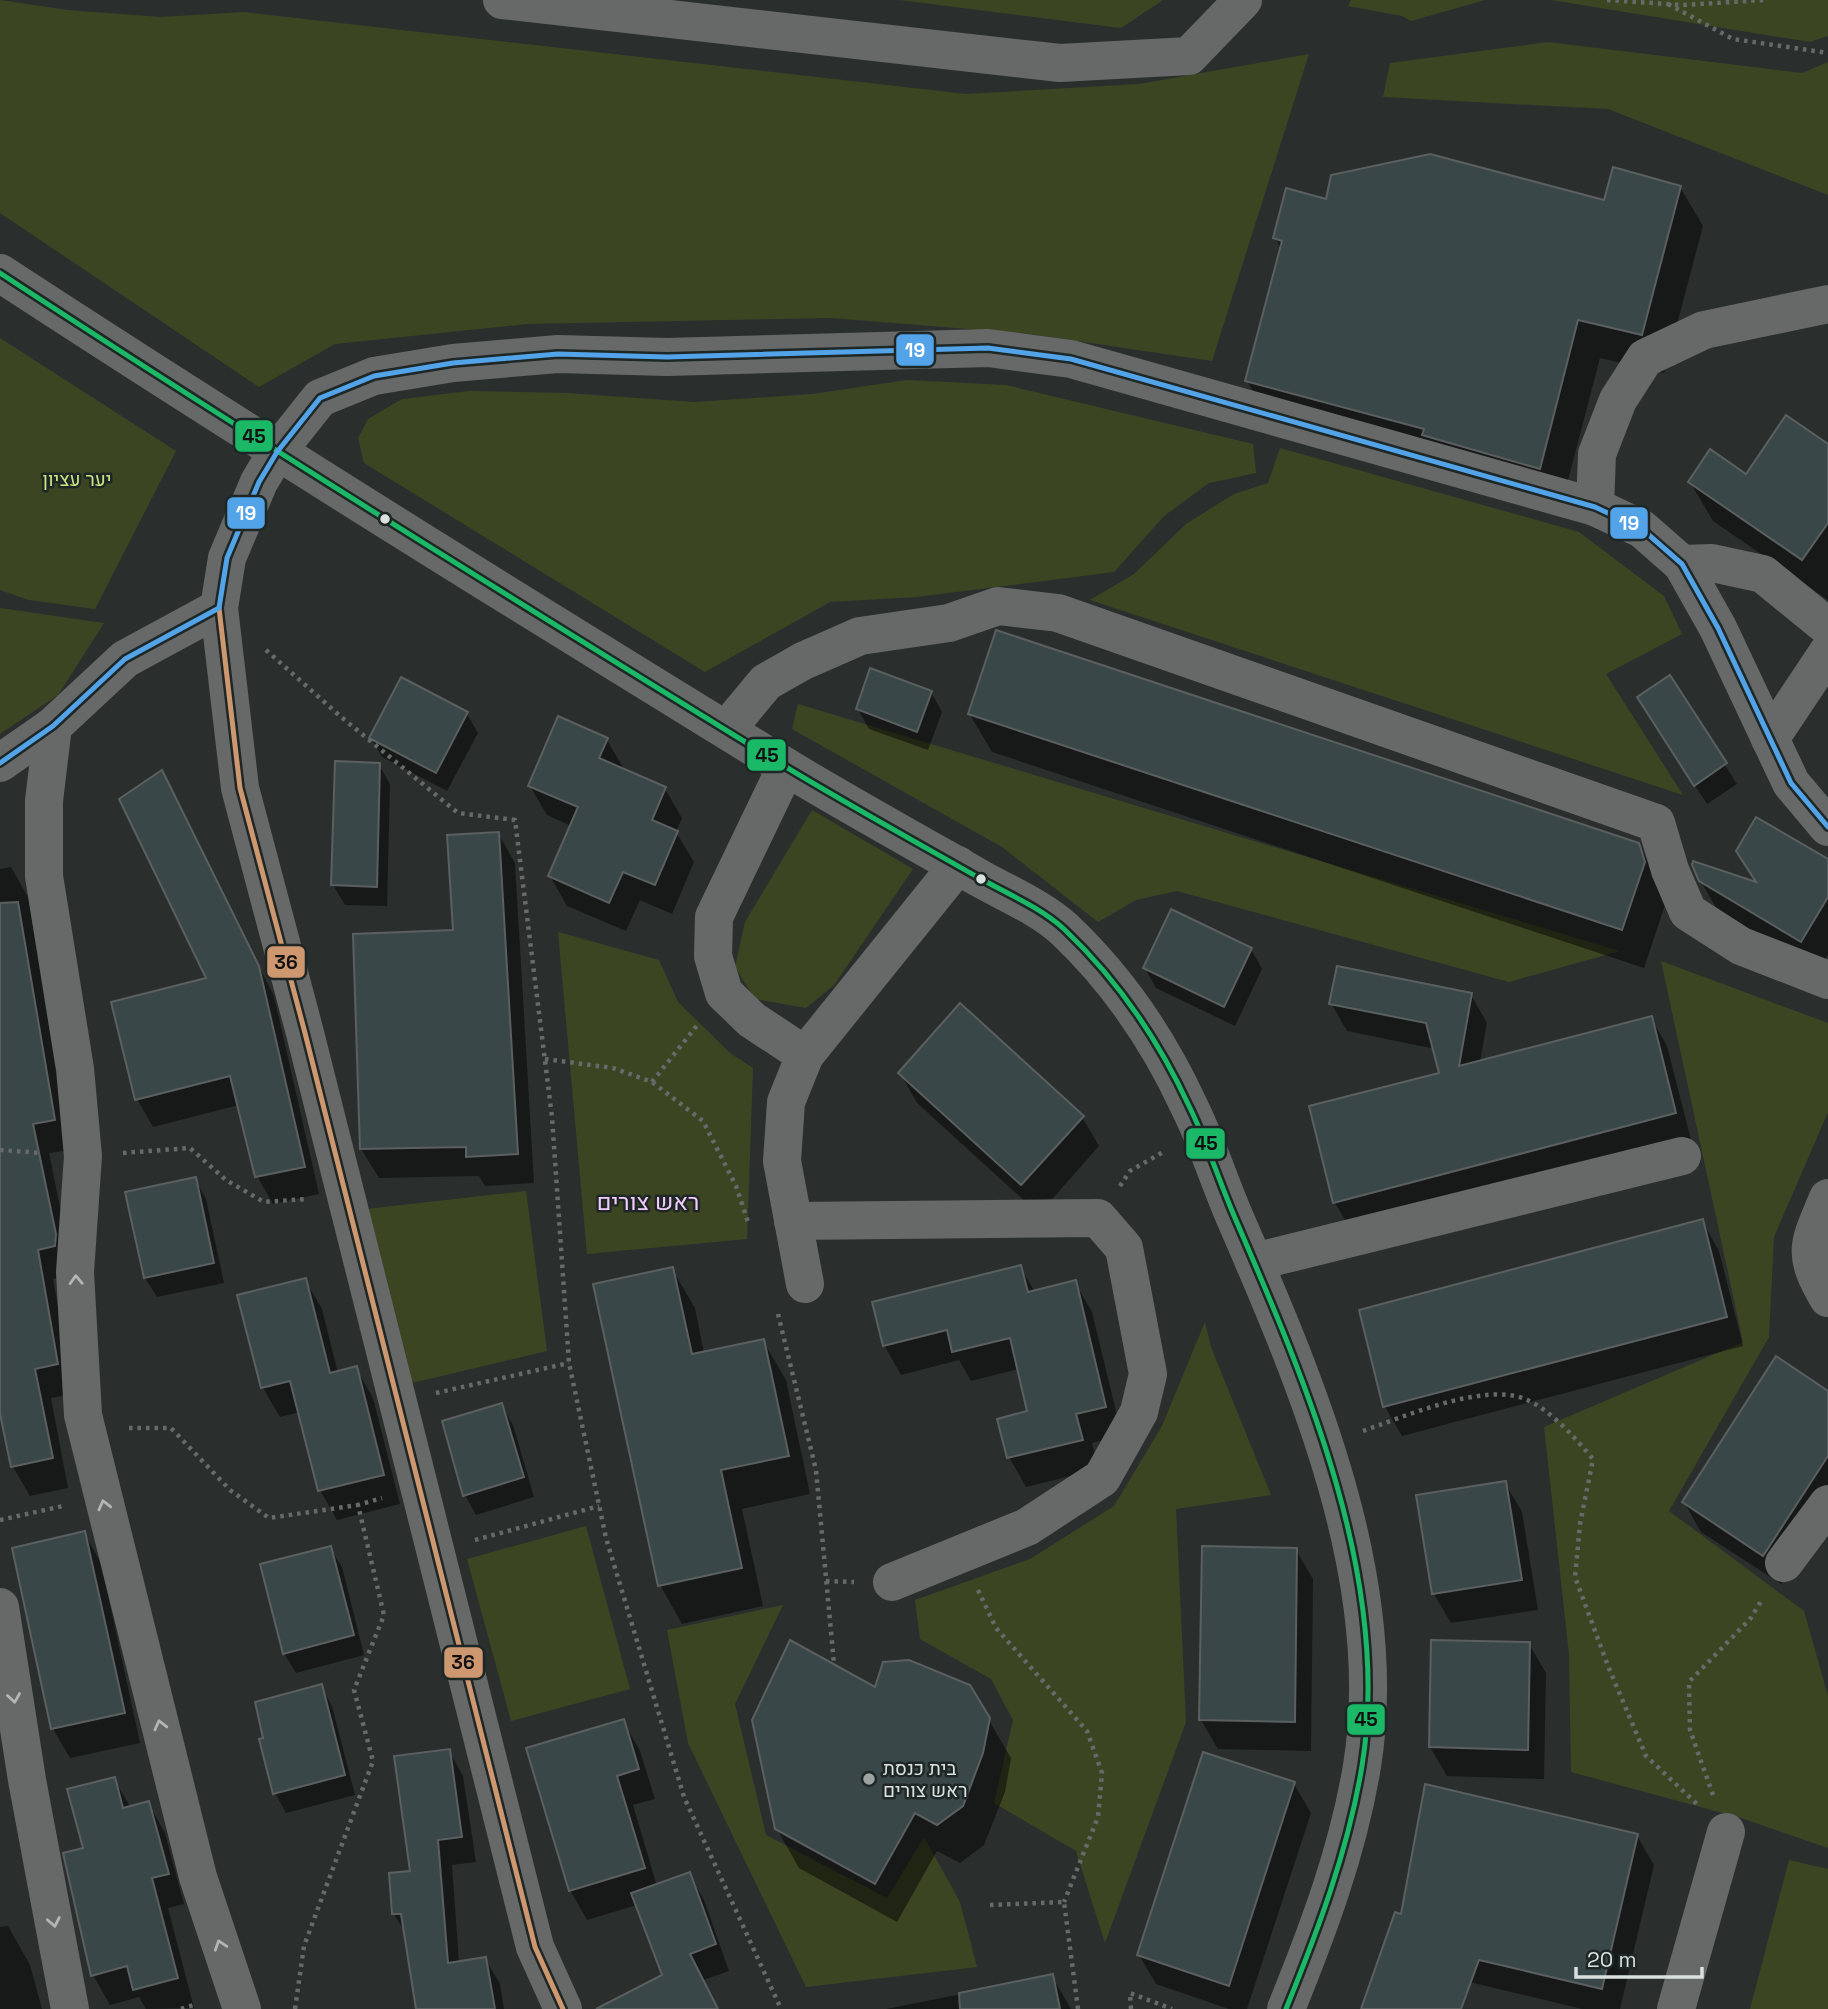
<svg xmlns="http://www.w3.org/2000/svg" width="1828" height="2009" viewBox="0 0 1828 2009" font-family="'Space Grotesk',Heebo,sans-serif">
  <rect width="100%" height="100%" fill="#2a2f2e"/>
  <!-- green -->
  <g fill="#3c4522">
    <path d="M0 0 68 10 160 17 244 12 966 94 1139 84 1309 54 1212 361 1030 334 831 318 526 324 335 344 259 387 0 213Z"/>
    <path d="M899 0H1163L1121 28Z"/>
    <path d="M1351 0H1485L1411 21 1402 16 1348 6Z"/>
    <path d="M1551 0H1828V36L1810 42Z"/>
    <path d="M1548 42 1802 73 1828 62V195L1608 109 1383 97 1390 63Z"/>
    <path d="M0 338 176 451 95 609 29 600 0 590Z"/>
    <path d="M907 380 1006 385 1253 444 1256 473 1209 483 1164 516 1114 572 917 597 830 602 705 672 364 463 358 438 368 419 402 399 469 391 567 393 694 402 812 394Z"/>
    <path d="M1280 448 1579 532 1664 596 1682 634 1606 674 1683 795 1090 600 1134 574 1186 524 1234 494 1268 483Z"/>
    <path d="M0 608 104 623 58 695 0 734Z"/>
    <path d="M798 704 1620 951 1509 982 1177 891 1136 900 1098 922 1002 847 792 729Z"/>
    <path d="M812 810 913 869 834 985 806 1008 755 999 735 967 745 922Z"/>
    <path d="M558 932 659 960 678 1002 730 1053 753 1068 747 1239 587 1254Z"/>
    <path d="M1661 961 1828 1023V1112L1774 1237 1769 1337 1669 1511 1804 1611 1828 1696V1848L1741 1818 1571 1772 1569 1654 1544 1427 1743 1342Z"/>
    <path d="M526 1191 547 1351 412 1383 366 1209Z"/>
    <path d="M1205 1322 1211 1347 1271 1495 1176 1509 1186 1722 1105 1943 1076 1851 994 1803 1013 1720 991 1679 920 1639 915 1600 1030 1559 1114 1506 1162 1426Z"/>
    <path d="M586 1526 630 1689 511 1721 467 1559Z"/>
    <path d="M783 1605 735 1704 766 1835 887 1898 924 1837 960 1902 977 1967 806 1987 688 1743 667 1630Z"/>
    <path d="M1789 1860 1828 1869V2009H1750Z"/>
  </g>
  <!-- shadow -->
  <g fill="#0007">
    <path d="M1680 187 1703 226 1664 373 1600 358 1561 507 1270 420 1247 381 1282 250 1275 238 1605 203Z"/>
    <path d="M1828 446V600L1713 521 1690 482 1747 476Z"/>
    <path d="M1669 677 1737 784 1707 804 1650 717Z"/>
    <path d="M931 692 942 712 928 750 869 729 858 709Z"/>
    <path d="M969 713 1638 844 1661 884 1666 902 1644 968 992 752Z"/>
    <path d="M467 714 478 733 447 791 382 757 371 738Z"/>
    <path d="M607 740 624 769 665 789 682 818 676 832 694 862 672 914 640 900 626 931 567 906 550 876 571 826 547 815 530 786Z"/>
    <path d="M379 765 390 784 387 906 345 905 333 885Z"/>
    <path d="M161 773 274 996 319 1194 273 1204 257 1176 239 1105 153 1127 137 1099 209 979Z"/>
    <path d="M498 833 515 863 534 1183 485 1186 479 1176 379 1178 361 1149Z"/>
    <path d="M1738 851 1828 861V954L1819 970 1718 911 1700 880 1757 884Z"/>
    <path d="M11 867 28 897 71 1150 49 1153 72 1265 71 1275 53 1279 74 1394 51 1398 68 1488 30 1496 13 1467 0 1405V869Z"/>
    <path d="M1251 949 1262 969 1235 1026 1156 988 1145 968Z"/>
    <path d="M1471 995 1487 1023 1480 1062 1651 1018 1667 1046 1691 1140 1351 1230 1335 1203 1311 1108 1441 1074 1435 1049 1347 1031 1331 1003Z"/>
    <path d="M900 1073 1082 1117 1099 1146 1039 1214 917 1103Z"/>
    <path d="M195 1179 206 1199 224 1283 157 1297 145 1278 127 1193Z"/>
    <path d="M1702 1221 1719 1251 1743 1346 1402 1436 1385 1407 1361 1311Z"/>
    <path d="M1020 1267 1035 1292 1075 1283 1092 1312 1122 1436 1092 1443 1099 1469 1026 1487 1009 1457 1029 1412 1019 1369 971 1381 959 1360 901 1375 884 1345Z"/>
    <path d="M672 1269 695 1308 704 1353 763 1341 786 1380 810 1494 742 1509 763 1606 682 1624 660 1585Z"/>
    <path d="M305 1280 322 1309 338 1373 356 1368 373 1398 400 1504 337 1520 320 1490 300 1412 280 1417 263 1388 239 1296Z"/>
    <path d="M1828 1393V1511L1781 1584 1701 1532 1684 1502Z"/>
    <path d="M501 1405 513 1425 534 1497 476 1515 465 1495Z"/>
    <path d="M1505 1483 1522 1512 1538 1610 1451 1623 1434 1594 1418 1497Z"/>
    <path d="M84 1533 101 1563 140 1743 70 1758 53 1729Z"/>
    <path d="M330 1548 342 1567 364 1655 296 1673 284 1653Z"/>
    <path d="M1296 1550 1313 1579 1311 1751 1218 1749 1201 1720Z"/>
    <path d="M1529 1644 1546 1673 1544 1779 1447 1776 1430 1747Z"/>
    <path d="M321 1686 332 1706 355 1795 286 1813 275 1793Z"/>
    <path d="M969 1686 1011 1758 1005 1792 984 1845 960 1863 937 1851 897 1922 799 1868 777 1829 876 1690Z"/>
    <path d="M623 1721 640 1751 655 1799 633 1805 657 1886 689 1874 704 1900 729 1971 703 1980 718 2009H636L664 1976 637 1905 587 1920 570 1890Z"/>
    <path d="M449 1751 463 1776 476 1862 452 1865 459 1963 485 1959 500 1984 504 2009H418L406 1934 394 1914 412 1873Z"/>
    <path d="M114 1779 131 1808 148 1803 165 1833 184 1904 168 1908 194 2008 146 2009 139 1997 110 2005 93 1975 85 1849Z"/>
    <path d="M1294 1784 1311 1813 1247 2009H1229L1156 1984 1139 1955Z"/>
    <path d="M1637 1836 1654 1865 1620 2009H1582L1415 1969Z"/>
    <path d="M8 1926 30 1965 42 2009H0V1927Z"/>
    <path d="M1052 1976 1071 2009H886Z"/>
  </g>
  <!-- building -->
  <g fill="#3a4748" stroke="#5b5f5f" stroke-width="2">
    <path d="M1430 154 1604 200 1613 167 1681 186 1642 335 1578 320 1540 469 1422 435 1424 429 1245 381 1282 241 1273 238 1286 188 1326 199 1331 175Z"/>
    <path d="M1786 415 1828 444V523L1802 560 1688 482 1710 449 1746 474Z"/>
    <path d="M996 630 1639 843 1645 862 1622 930 968 714Z"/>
    <path d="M870 668 932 691 917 732 856 709Z"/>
    <path d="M1670 675 1727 763 1694 786 1637 697Z"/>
    <path d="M401 677 468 712 436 773 369 738Z"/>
    <path d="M558 716 608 738 599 758 666 787 652 820 678 831 655 885 623 872 609 903 548 876 578 807 528 786Z"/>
    <path d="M335 761 380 763 377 887 331 885Z"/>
    <path d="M162 770 259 966 305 1167 255 1177 230 1076 135 1100 111 1002 206 978 119 799Z"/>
    <path d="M1756 817 1828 859V897L1801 942 1699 881 1692 865 1693 861 1756 882 1736 851Z"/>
    <path d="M499 832 518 1154 466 1157V1147L360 1149 353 934 453 930 447 835Z"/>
    <path d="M18 902 55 1120 33 1124 56 1234 55 1246 38 1250 58 1364 35 1369 53 1458 11 1467 0 1414V903Z"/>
    <path d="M1171 909 1252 948 1224 1007 1143 968Z"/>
    <path d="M1337 966 1472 993 1459 1066 1652 1016 1676 1113 1333 1203 1309 1106 1439 1073 1426 1023 1329 1004Z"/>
    <path d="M960 1003 1084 1116 1021 1185 898 1073Z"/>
    <path d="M196 1177 214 1263 144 1278 125 1192Z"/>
    <path d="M1703 1219 1727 1317 1383 1407 1359 1310Z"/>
    <path d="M1021 1265 1028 1292 1076 1280 1106 1407 1076 1414 1083 1440 1007 1458 997 1419 1027 1411 1010 1338 952 1352 947 1330 883 1346 872 1302Z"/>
    <path d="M673 1267 692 1354 764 1339 789 1456 721 1470 742 1568 658 1586 593 1284Z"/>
    <path d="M306 1278 330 1373 357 1366 384 1475 318 1491 290 1381 261 1388 237 1295Z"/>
    <path d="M1776 1356 1828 1391V1456L1763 1556 1682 1502Z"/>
    <path d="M502 1403 524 1477 463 1496 442 1421Z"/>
    <path d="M1506 1481 1522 1580 1432 1594 1416 1495Z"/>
    <path d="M85 1531 125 1713 51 1729 12 1548Z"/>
    <path d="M331 1546 354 1635 283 1654 260 1564Z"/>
    <path d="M1202 1546 1297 1548 1295 1722 1199 1720Z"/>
    <path d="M790 1640 875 1687 883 1662 909 1660 970 1685 990 1718 983 1753 963 1806 937 1825 915 1813 875 1884 775 1829 752 1720Z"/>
    <path d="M1431 1640 1530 1642 1528 1750 1429 1747Z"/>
    <path d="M322 1684 345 1775 273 1794 259 1739 263 1738 255 1702Z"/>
    <path d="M624 1719 639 1769 617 1776 645 1868 569 1891 526 1748Z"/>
    <path d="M450 1749 462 1837 438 1840 448 1963 486 1957 495 2009H416L401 1914H392L389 1873 410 1871 394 1756Z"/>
    <path d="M1203 1752 1295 1782 1229 1986 1137 1955Z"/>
    <path d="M115 1777 123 1808 149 1801 169 1874 152 1878 178 1978 133 1990 127 1966 91 1976 63 1853 83 1848 67 1789Z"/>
    <path d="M1425 1784 1638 1834 1602 1989 1479 1960 1461 2009H1361L1395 1912 1401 1914Z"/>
    <path d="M690 1872 716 1944 690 1954 718 2009H596L662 1975 631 1893Z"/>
    <path d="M1053 1974 1060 2009H960L959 1993Z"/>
  </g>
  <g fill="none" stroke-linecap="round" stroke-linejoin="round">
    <!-- path -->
    <g stroke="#676a6a" stroke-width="4.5" stroke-dasharray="3.5 5" stroke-linecap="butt">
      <path d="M1607 0 1682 5 1765 0"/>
      <path d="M1668 4 1733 39 1828 53"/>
      <path d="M266 650 340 716 458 813 515 820 552 1117 569 1363 606 1538 684 1797 781 2009"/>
      <path d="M545 1059 613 1068 652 1082 703 1121 736 1186 749 1225"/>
      <path d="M652 1082 699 1023"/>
      <path d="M0 1150 41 1153"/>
      <path d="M123 1153 190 1148 226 1180 264 1202 306 1199"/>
      <path d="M1120 1186 1130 1171 1165 1151"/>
      <path d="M778 1314 816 1470 834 1664"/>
      <path d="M436 1393 569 1363"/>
      <path d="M129 1428H171L230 1490 269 1518 358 1505"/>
      <path d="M1363 1431C1403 1417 1484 1382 1525 1399 1550 1409 1576 1439 1593 1459L1580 1524 1575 1577 1608 1666 1646 1756 1698 1805"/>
      <path d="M0 1520 63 1506"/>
      <path d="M475 1540 599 1506"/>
      <path d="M826 1581 854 1582"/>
      <path d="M978 1590 996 1628 1087 1731 1102 1773 1098 1817 1064 1902"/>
      <path d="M1713 1795 1690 1730 1689 1682 1750 1619 1763 1598"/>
      <path d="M990 1905 1064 1902 1078 2009"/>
      <path d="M181 2009 197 2004"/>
      <path d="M295 2009 304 1946 373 1761 354 1690 384 1615 358 1505 382 1498"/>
      <path d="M1131 2009 1130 1993 1172 2009"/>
    </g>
    <!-- minor -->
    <g stroke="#666968" stroke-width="38">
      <path d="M502 0 1060 63 1189 56 1243 0"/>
      <path d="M0 273C257 441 519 603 781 764 847 804 914 841 981 879 1008 894 1041 908 1064 929 1117 979 1158 1039 1189 1106 1207 1142 1219 1181 1235 1218 1307 1384 1392 1582 1362 1766 1348 1851 1318 1930 1286 2009"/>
      <path d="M1595 507 1597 454 1618 400 1645 358 1704 330 1828 304"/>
      <path d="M1682 564 1712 563 1763 574 1828 627"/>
      <path d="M219 608 240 788 305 1033 535 1947 563 2009"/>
      <path d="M53 726 44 801V876L75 1069 83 1156 75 1272 83 1415 198 1877 242 2009"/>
      <path d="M727 729 766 682 803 661 860 636 949 623 998 606 1058 613 1656 823 1670 870 1688 912 1741 946 1828 980"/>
      <path d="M1770 739 1828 652"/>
      <path d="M0 763 53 726 125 659 219 608 227 558 259 482 277 452 320 398 374 376 453 363 558 354 667 357 988 348 1071 359 1595 507 1642 529 1682 564 1718 628 1791 783 1828 827"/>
      <path d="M786 767 714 917 713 956 724 993 752 1020 805 1055"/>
      <path d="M1828 1198C1809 1244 1801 1252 1828 1298"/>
      <path d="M793 1221 1098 1218 1124 1248 1148 1374 1139 1412 1102 1478 1027 1527 892 1582"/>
      <path d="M1254 1262 1682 1156"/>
      <path d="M805 1284 782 1161 786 1102 805 1055 958 865"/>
      <path d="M1784 1563 1828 1504"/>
      <path d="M0 1607 27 1780 70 2009"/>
      <path d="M1676 2009 1726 1832"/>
    </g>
    <defs>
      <path id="bus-1" d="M0 273C257 441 519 603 781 764 847 804 914 841 981 879 1008 894 1041 908 1064 929 1117 979 1158 1039 1189 1106 1207 1142 1219 1181 1235 1218 1307 1384 1392 1582 1362 1766 1348 1851 1318 1930 1286 2009"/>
      <path id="bus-2" d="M219 608 240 788 305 1033 535 1947 563 2009"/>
      <path id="bus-3" d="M0 763 53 726 125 659 219 608 227 558 259 482 277 452 320 398 374 376 453 363 558 354 667 357 988 348 1071 359 1595 507 1642 529 1682 564 1718 628 1791 783 1828 827"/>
    </defs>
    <!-- bus-1 casing -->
    <use href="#bus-1" stroke="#1e2725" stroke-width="10"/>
    <!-- bus-2 casing -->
    <use href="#bus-2" stroke="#1e2725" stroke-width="10"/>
    <!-- bus-3 casing -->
    <use href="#bus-3" stroke="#1e2725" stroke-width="10"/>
    <!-- bus-1 -->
    <use href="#bus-1" stroke="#1ab867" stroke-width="5"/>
    <!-- bus-2 -->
    <use href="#bus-2" stroke="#cd976f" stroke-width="5"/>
    <!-- bus-3 -->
    <use href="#bus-3" stroke="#53a3e8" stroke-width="5"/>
  </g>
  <!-- one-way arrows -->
  <defs><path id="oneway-chevron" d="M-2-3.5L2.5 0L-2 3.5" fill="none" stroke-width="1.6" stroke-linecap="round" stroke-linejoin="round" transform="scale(1.75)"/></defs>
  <g stroke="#b1b7b5">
    <use href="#oneway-chevron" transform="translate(76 1280) rotate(-92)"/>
    <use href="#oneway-chevron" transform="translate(104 1505) rotate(-104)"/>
    <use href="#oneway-chevron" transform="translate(14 1698) rotate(81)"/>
    <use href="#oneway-chevron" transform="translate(160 1725) rotate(-104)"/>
    <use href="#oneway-chevron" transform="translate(54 1922) rotate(79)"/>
    <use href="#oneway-chevron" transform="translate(220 1945) rotate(-108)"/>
  </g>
  <!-- markers -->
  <g fill="#dae1df" stroke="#1e2725" stroke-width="2.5">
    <circle cx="385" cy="519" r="6"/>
    <circle cx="981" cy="879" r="6"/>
  </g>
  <circle fill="#9ca3a1" stroke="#1e2725" stroke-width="2.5" cx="869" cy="1779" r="7"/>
  <g text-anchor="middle" stroke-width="5" stroke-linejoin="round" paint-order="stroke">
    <!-- park labels -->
    <g font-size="19" fill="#cae580" stroke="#1e2725">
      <text x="77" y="486">יער עציון</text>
    </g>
    <!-- poi labels -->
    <g font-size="19" fill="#dae1df" stroke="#1e2725" text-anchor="start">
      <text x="883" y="1775">בית כנסת<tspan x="883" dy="22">ראש צורים</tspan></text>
    </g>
    <!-- quarter labels -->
    <g font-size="23" fill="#f4cbfd" stroke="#1e2725">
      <text x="648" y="1210">ראש צורים</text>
    </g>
  </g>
  <g stroke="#1e2725" stroke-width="2.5">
    <rect x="895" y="333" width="40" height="34" rx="7" fill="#53a3e8"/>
    <rect x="234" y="419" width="40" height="34" rx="7" fill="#1ab867"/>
    <rect x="226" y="496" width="40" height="34" rx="7" fill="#53a3e8"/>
    <rect x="1609" y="506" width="40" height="34" rx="7" fill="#53a3e8"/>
    <rect x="746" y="738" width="41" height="34" rx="7" fill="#1ab867"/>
    <rect x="266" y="945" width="40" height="34" rx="7" fill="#cd976f"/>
    <rect x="1185" y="1127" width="41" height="33" rx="7" fill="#1ab867"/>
    <rect x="443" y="1646" width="41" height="33" rx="7" fill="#cd976f"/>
    <rect x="1346" y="1703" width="40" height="33" rx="7" fill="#1ab867"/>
  </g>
  <g font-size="19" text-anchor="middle" font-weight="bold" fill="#fff">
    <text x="915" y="357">19</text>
    <text x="246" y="520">19</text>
    <text x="1629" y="530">19</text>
  </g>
  <g font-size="19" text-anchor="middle" font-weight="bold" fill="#111">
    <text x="254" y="443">45</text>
    <text x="767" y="762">45</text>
    <text x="286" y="969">36</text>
    <text x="1206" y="1150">45</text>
    <text x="463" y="1669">36</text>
    <text x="1366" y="1726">45</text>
  </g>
  <!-- scale -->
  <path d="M1576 1967v10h126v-10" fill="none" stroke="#dae1df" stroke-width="3.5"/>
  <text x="1587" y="1967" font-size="21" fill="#dae1df" stroke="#1e2725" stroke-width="5" paint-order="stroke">20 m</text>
</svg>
